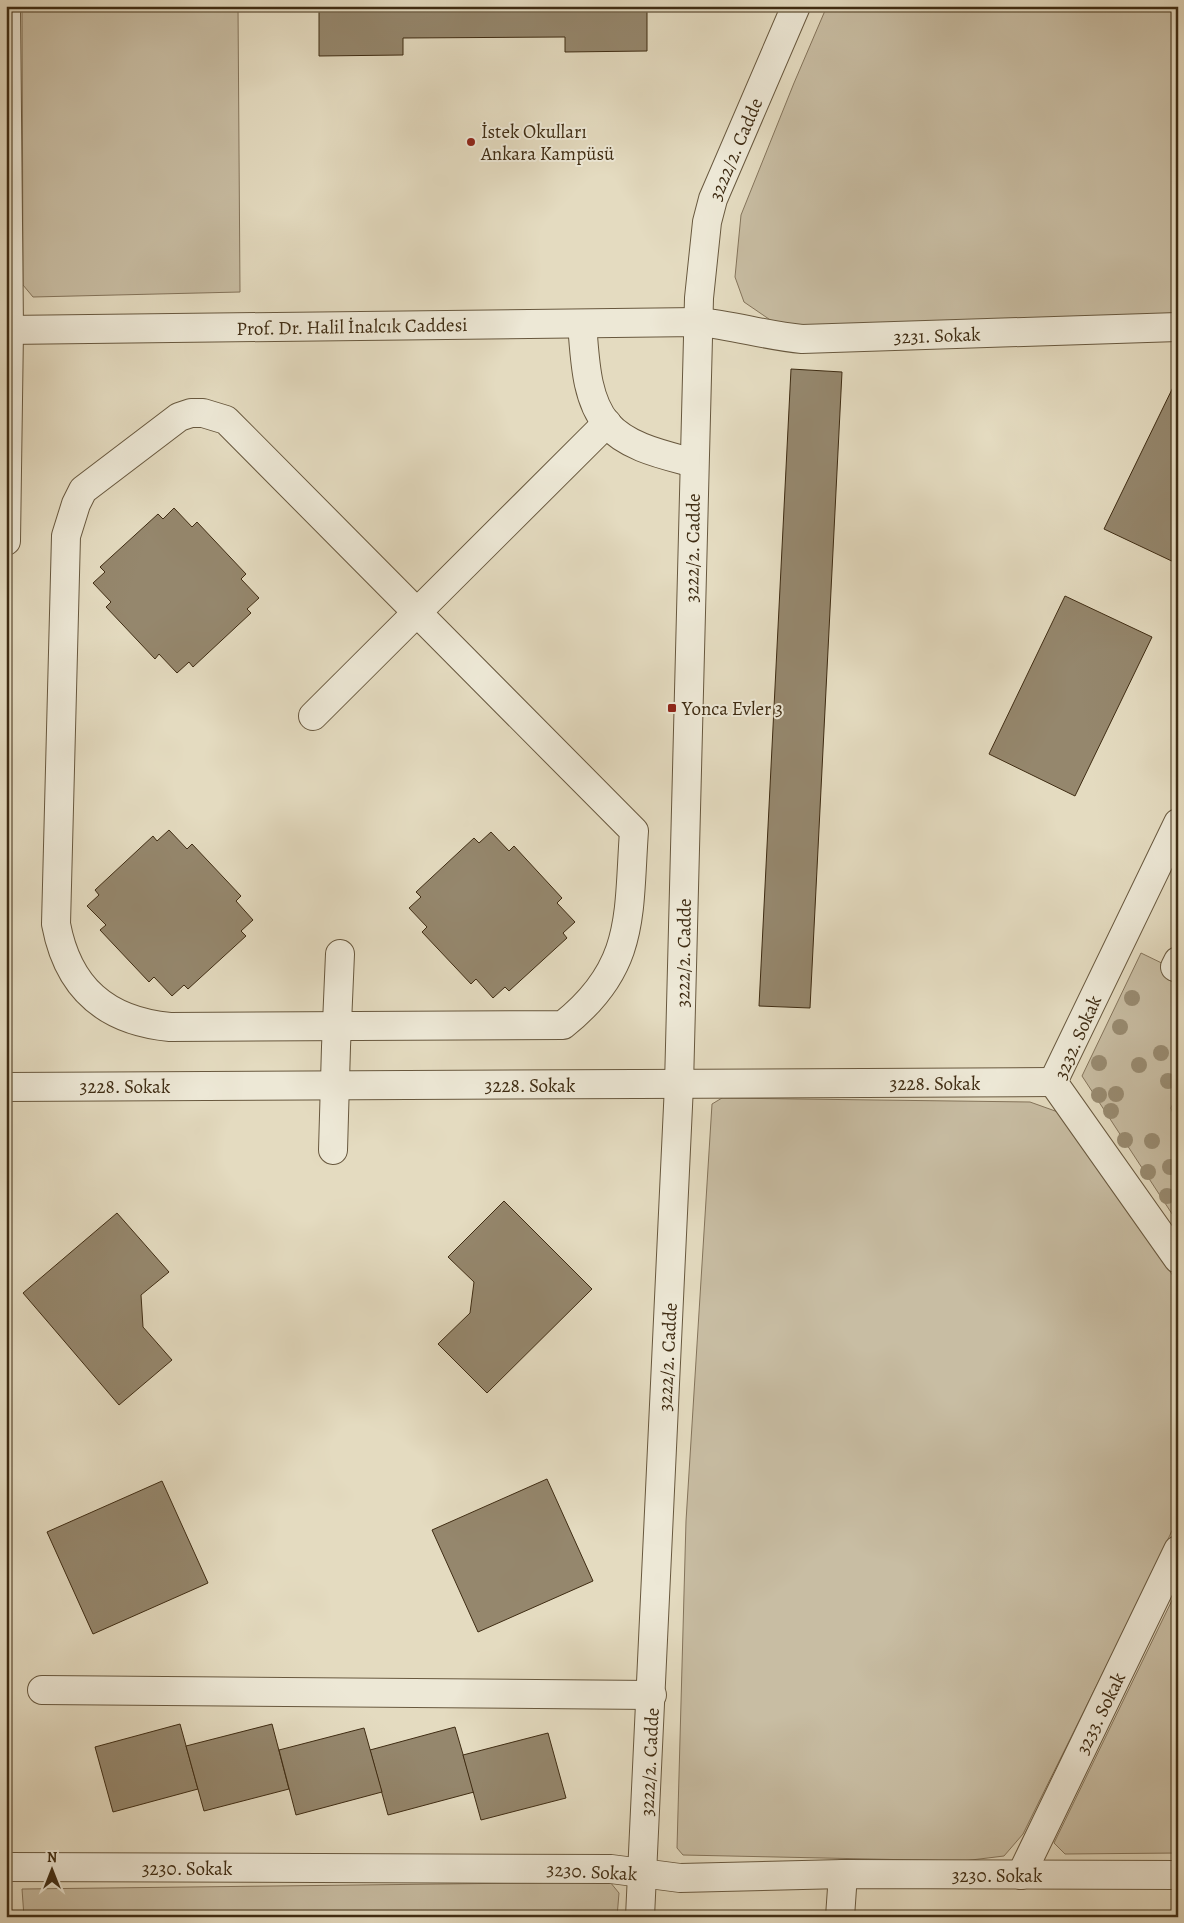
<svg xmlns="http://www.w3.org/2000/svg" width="1184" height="1923" viewBox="0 0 1184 1923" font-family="Alegreya,serif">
  <rect width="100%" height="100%" fill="#e4dbc0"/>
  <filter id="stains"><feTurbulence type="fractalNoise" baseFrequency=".004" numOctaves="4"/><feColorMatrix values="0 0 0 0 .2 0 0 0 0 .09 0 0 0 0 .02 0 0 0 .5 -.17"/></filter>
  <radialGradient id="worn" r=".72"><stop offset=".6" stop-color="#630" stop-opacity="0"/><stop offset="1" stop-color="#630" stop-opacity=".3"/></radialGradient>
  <!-- green -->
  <g fill="#c8bda3" stroke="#84745b">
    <path d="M22 6H238L240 292 33 297 23 285Z"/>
    <path d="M827 6H1178V317L782 328 744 302 735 277 741 215 794 83Z"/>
    <path d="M1141 953 1172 968 1178 974V1091L1171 1108 1178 1128V1223L1082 1076Z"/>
    <path d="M722 1098 1030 1102 1058 1112 1178 1283V1518L1144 1590 1023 1834 1004 1856 963 1861 683 1855 677 1848 686 1521 712 1104Z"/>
    <path d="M1178 1588V1853L1065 1854 1054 1843Z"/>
    <path d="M610 1882 619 1893 617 1917H24L22 1889Z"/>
  </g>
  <!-- building -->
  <g fill="#95876d" stroke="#3f2c13">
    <path d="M319 6H647V51L565 52V37L403 38V55L319 56Z"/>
    <path d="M791 369 842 372 810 1008 759 1006Z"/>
    <path d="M1178 377V564L1104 529Z"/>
    <path d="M174 508 192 527 197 522 246 574 241 579 259 598 247 609 251 613 193 667 189 662 177 673 159 654 155 659 106 607 111 602 93 583 105 572 100 567 158 514 163 519Z"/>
    <path d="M1065 596 1152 637 1075 796 989 754Z"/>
    <path d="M169 830 187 849 192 844 241 896 236 901 253 920 241 931 246 936 188 989 184 985 172 996 154 977 149 982 100 930 106 925 87 906 99 895 95 890 153 836 157 841Z"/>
    <path d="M491 832 509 851 514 846 562 898 557 903 575 922 563 933 567 938 509 991 505 987 493 998 476 979 471 984 422 932 427 927 409 908 421 897 416 892 474 838 479 843Z"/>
    <path d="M504 1201 592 1289 487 1393 438 1344 470 1313 474 1282 448 1257Z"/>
    <path d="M117 1213 169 1272 141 1295 143 1327 172 1360 119 1405 23 1293Z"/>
    <path d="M547 1479 593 1581 478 1632 432 1530Z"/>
    <path d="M162 1481 208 1583 93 1634 47 1532Z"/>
    <path d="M180 1724 198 1789 113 1812 95 1747Z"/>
    <path d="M272 1724 289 1789 204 1811 186 1746Z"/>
    <path d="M455 1727 474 1792 388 1815 370 1750Z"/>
    <path d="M364 1728 382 1792 296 1815 279 1750Z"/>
    <path d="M548 1733 566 1798 481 1820 463 1755Z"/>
  </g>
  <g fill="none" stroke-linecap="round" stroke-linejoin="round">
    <defs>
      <g id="minor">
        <path d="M582 324C585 356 585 398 607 424 628 448 665 455 694 463"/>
        <path d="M6 330 698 322C733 325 767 336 802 339L1178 327"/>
        <path d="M191 413H203L226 420 634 831C628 915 636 967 563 1025L170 1027C106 1021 68 988 56 924L66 536 76 504 83 490 179 417Z"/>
        <path d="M6 541 9 330 6 6"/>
        <path d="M313 716 607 423"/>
        <path d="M1178 823 1053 1082 1178 1259"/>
        <path d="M1175 967 1178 961"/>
        <path d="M6 1087 1053 1082"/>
        <path d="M333 1150 336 1047 340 954"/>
        <path d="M42 1690 652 1695"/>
        <path d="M6 1867 611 1869 680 1878 843 1874 1178 1875"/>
        <path d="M1021 1875 1178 1550"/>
        <path d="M640 1917 679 1085 699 298 707 222 713 199 796 6"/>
        <path d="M840 1917 843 1874"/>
      </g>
    </defs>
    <!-- minor casing -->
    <use href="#minor" stroke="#68583e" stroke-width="30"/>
    <!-- path -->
    <path stroke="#3f2c13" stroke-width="3" stroke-dasharray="4 2.5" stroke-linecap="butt" d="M1178 1103 1176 1108 1178 1114"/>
    <!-- minor -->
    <use href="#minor" stroke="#ede8d6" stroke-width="28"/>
  </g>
  <!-- trees -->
  <g fill="#988b71">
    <circle cx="1132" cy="998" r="8"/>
    <circle cx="1120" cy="1027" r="8"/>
    <circle cx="1161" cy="1053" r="8"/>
    <circle cx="1099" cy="1063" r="8"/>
    <circle cx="1139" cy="1065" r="8"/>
    <circle cx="1168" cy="1081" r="8"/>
    <circle cx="1116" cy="1094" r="8"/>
    <circle cx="1099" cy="1095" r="8"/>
    <circle cx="1111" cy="1111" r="8"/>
    <circle cx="1125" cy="1140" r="8"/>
    <circle cx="1152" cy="1141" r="8"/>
    <circle cx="1170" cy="1167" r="8"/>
    <circle cx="1148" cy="1172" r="8"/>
    <circle cx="1167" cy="1196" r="8"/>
  </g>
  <!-- markers -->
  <g fill="#8f2418" stroke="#ede8d6" stroke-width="2">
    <circle cx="471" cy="142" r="5"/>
    <rect x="667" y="703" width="10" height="10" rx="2.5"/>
  </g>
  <g text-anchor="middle" stroke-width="4" stroke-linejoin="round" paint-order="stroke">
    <!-- poi labels -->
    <g font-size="19" fill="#3f2c13" stroke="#ede8d6" text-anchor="start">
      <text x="481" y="138">İstek Okulları<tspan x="481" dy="22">Ankara Kampüsü</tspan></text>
      <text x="682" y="715">Yonca Evler 3</text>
    </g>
    <!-- street labels -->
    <g font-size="19" fill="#3f2c13" stroke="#ede8d6">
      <text transform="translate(735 149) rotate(-67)" y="7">3222/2. Cadde</text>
      <text transform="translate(352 326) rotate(-1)" y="7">Prof. Dr. Halil İnalcık Caddesi</text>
      <text transform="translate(937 335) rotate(-2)" y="7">3231. Sokak</text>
      <text transform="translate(692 548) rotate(-89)" y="7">3222/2. Cadde</text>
      <text transform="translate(683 953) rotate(-89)" y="7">3222/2. Cadde</text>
      <text transform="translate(1077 1037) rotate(-66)" y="7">3232. Sokak</text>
      <text x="935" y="1090">3228. Sokak</text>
      <text x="530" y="1092">3228. Sokak</text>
      <text x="125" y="1093">3228. Sokak</text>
      <text transform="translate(667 1357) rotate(-87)" y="7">3222/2. Cadde</text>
      <text transform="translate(1100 1713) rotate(-64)" y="7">3233. Sokak</text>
      <text transform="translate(649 1762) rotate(-87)" y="7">3222/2. Cadde</text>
      <text x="187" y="1875">3230. Sokak</text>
      <text transform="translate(592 1871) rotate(3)" y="7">3230. Sokak</text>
      <text x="997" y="1882">3230. Sokak</text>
    </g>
  </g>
  <!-- margin -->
  <rect width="1184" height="1923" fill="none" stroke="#e4dbc0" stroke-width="25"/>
  <rect x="8" y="8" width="1169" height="1908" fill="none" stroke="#3f2c13" stroke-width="2.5"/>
  <rect x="12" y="12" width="1159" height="1898" fill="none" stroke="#3f2c13"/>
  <!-- north arrow -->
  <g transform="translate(52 1870)" stroke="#ede8d6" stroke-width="4" paint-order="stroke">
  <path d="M0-4L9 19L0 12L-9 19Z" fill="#3f2c13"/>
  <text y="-8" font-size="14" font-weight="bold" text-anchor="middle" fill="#3f2c13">N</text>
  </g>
  <rect width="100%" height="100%" filter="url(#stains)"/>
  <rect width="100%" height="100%" fill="url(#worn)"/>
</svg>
